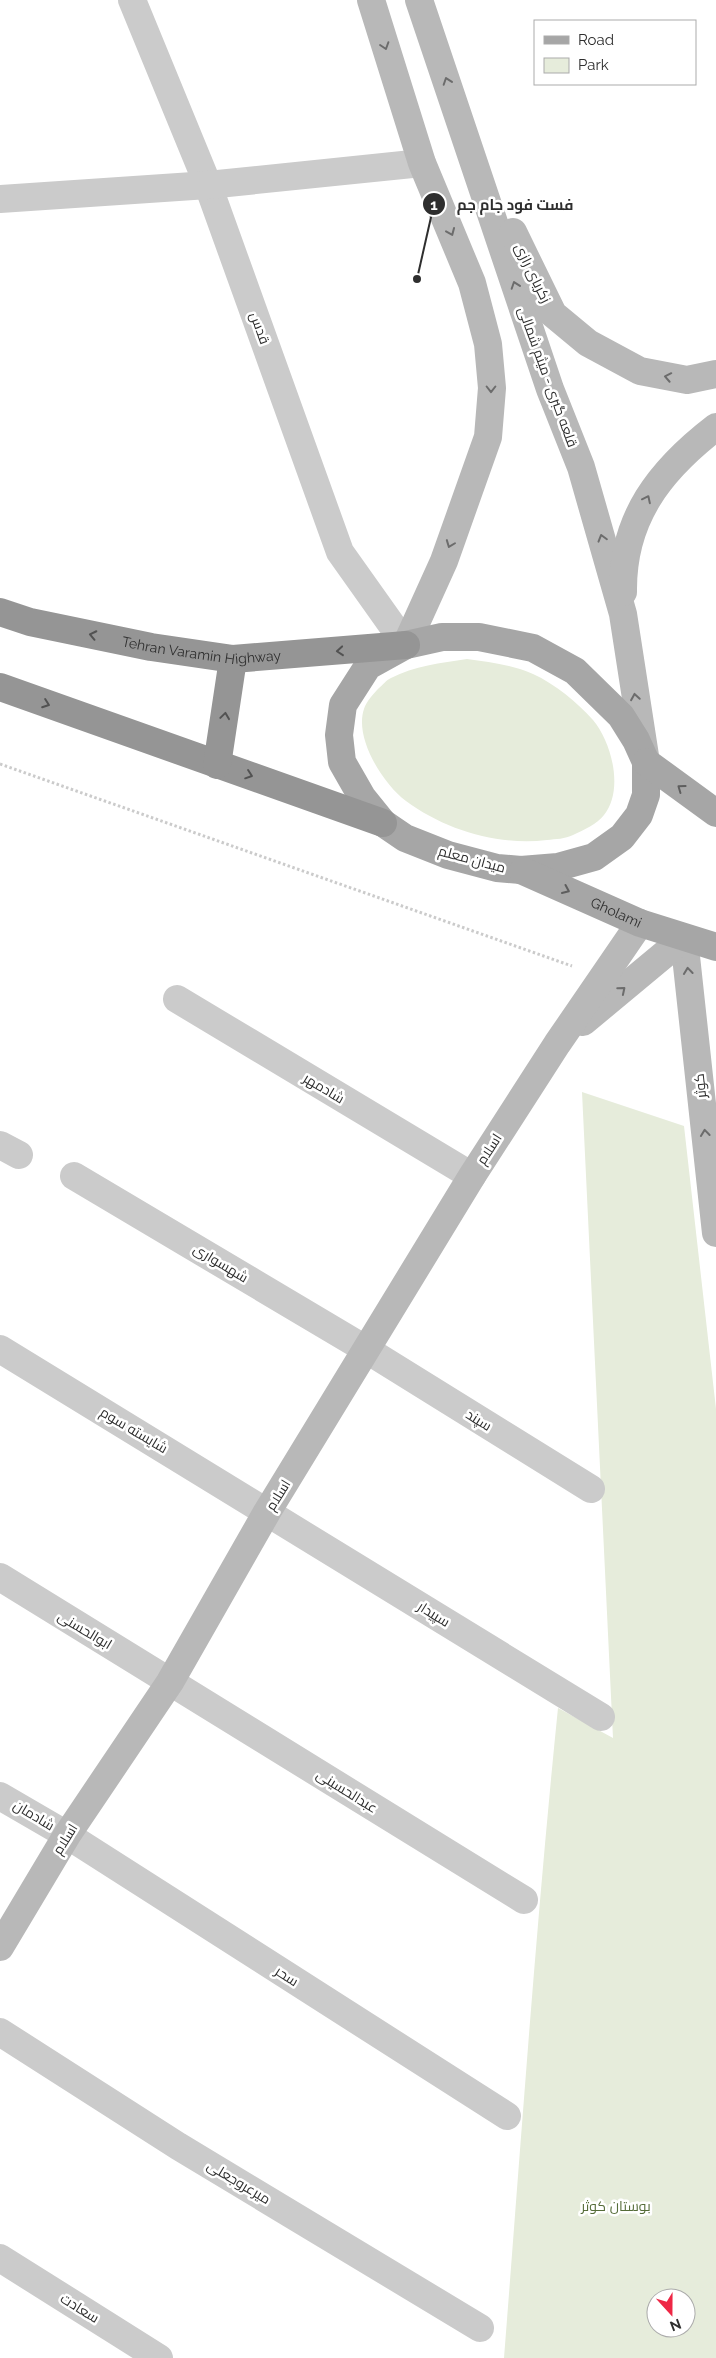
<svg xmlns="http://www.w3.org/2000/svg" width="716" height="2358" viewBox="0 0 716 2358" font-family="Raleway,Cairo,sans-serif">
  <rect width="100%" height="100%" fill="#fff"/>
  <!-- green -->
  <g fill="#e6ecdb" fill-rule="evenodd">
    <path d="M467 659C489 662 513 665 533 674 555 684 577 702 593 720 612 743 624 790 604 815 597 824 584 830 573 835 565 839 556 839 547 840 499 846 445 830 406 801 383 784 354 738 364 709 366 702 374 693 379 688 383 685 386 680 391 678 414 666 441 663 467 659Z"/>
    <path d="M582 1092 684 1126 716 1409V2358H504C521 2141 536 1924 558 1708L613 1738ZM656 2298H686V2328H656Z"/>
  </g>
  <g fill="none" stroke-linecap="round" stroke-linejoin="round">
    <!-- path -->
    <path stroke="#cbcbcb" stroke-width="3" stroke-dasharray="2.5 2.5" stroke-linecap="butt" d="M0 764 572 966"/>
    <!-- street -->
    <g stroke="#cbcbcb" stroke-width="28">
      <path d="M132 0 208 185 340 552 406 645"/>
      <path d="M0 199 208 185 422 163"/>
      <path d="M177 999 472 1176"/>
      <path d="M0 1145 19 1155"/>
      <path d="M74 1176 367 1350 591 1489"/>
      <path d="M0 1349 601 1717"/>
      <path d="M0 1577 524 1900"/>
      <path d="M0 1796 67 1835 507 2116"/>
      <path d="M0 2032 178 2146 480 2328"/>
      <path d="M0 2258 159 2358"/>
    </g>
    <!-- secondary -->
    <g stroke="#b8b8b8" stroke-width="28">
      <path d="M371 0 422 163 472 283 488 344 492 388 488 437 444 561 406 645"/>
      <path d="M419 0 550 389 581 467 623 614 645 756"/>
      <path d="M513 232 553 314 588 343 640 371 687 380 716 374"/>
      <path d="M623 592C622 518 660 470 716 427"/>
      <path d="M684 938 716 1233"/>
      <path d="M583 1022 684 938"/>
      <path d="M0 1947 67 1835 170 1682 267 1512 472 1176 557 1044 640 923"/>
    </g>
    <!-- primary -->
    <g stroke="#a6a6a6" stroke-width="28">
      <path d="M442 637H479L533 648 575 671 621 716 636 740 646 762V795L639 815 622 837 594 857 558 867 521 870 497 868 448 855 405 838 383 823 362 797 342 762 339 735 343 705 368 666 406 645Z"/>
      <path d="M646 762 716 813"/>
      <path id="s1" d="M523 871 640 923 716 947"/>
    </g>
    <!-- highway -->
    <g stroke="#959595" stroke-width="28">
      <path id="s2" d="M0 612 30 622 151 647 233 659 406 645"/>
      <path d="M0 687 383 823"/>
      <path d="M217 765 233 659"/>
    </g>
  </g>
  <!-- one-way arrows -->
  <defs><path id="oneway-chevron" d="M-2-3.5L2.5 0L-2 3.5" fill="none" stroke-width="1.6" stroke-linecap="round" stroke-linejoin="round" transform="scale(1.25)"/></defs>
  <g stroke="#6c6c6c">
    <use href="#oneway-chevron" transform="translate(385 46) rotate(72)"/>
    <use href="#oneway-chevron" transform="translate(447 81) rotate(-109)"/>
    <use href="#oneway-chevron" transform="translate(451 232) rotate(67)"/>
    <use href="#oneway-chevron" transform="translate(515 285) rotate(-109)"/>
    <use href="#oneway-chevron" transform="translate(668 377) rotate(-169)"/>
    <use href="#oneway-chevron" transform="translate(491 389) rotate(90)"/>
    <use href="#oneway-chevron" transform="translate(647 499) rotate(-64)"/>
    <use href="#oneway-chevron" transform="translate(602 538) rotate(-106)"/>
    <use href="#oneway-chevron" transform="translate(450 544) rotate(111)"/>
    <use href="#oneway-chevron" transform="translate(635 697) rotate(-99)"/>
    <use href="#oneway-chevron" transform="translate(688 971) rotate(-96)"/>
    <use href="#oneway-chevron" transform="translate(622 990) rotate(-40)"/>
    <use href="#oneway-chevron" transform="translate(705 1133) rotate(-96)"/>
  </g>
  <g stroke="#525252">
    <use href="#oneway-chevron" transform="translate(93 635) rotate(-168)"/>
    <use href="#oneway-chevron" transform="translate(340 651) rotate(175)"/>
    <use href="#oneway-chevron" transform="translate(46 704) rotate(20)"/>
    <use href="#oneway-chevron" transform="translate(225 716) rotate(-82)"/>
    <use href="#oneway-chevron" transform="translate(249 775) rotate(19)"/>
  </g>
  <g stroke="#5e5e5e">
    <use href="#oneway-chevron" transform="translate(681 788) rotate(-144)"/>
    <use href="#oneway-chevron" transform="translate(566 890) rotate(24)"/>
  </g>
  <g text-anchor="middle" stroke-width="5" stroke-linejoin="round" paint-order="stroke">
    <!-- street labels -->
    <g font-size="14" fill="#2e2e2e" stroke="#fff">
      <text transform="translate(533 273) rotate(64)" y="5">زکریای رازی</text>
      <text transform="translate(260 328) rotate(70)" y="5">قدس</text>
      <text transform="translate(548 377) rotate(70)" y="5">قلعه گبری - میثم شمالی</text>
      <text dy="5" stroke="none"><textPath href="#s2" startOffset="206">Tehran Varamin Highway</textPath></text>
      <text transform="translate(472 859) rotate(15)" y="5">میدان معلم</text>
      <text dy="5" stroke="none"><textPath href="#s1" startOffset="102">Gholami</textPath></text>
      <text transform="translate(700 1086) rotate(-96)" y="5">کوثر</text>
      <text transform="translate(324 1088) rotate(31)" y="5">شادمهر</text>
      <text transform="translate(489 1149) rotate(-57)" y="5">اسلام</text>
      <text transform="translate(221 1263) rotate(31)" y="5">شهسواری</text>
      <text transform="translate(479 1420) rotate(32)" y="5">سپند</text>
      <text transform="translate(134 1430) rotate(31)" y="5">شایسته سوم</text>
      <text transform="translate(278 1495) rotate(-58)" y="5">اسلام</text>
      <text transform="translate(434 1614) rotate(32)" y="5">سپیدار</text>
      <text transform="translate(85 1630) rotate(31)" y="5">ابوالحسنی</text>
      <text transform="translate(347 1791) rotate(32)" y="5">عبدالحسینی</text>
      <text transform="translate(34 1815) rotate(31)" y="5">شادمان</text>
      <text transform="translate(65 1839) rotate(-58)" y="5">اسلام</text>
      <text transform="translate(287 1976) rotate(33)" y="5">سحر</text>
      <text transform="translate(239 2182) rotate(31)" y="5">میرعروجعلی</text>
      <text transform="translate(80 2308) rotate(32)" y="5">سعادت</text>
    </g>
    <!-- park labels -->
    <g font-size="14" fill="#556c39" stroke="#fff">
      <text x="616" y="2211">بوستان کوثر</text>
    </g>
  </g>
  <!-- callouts -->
  <path fill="none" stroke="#2e2e2e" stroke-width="2" d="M417 279L434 204"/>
  <g fill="#2e2e2e" stroke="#fff" stroke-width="2">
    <circle cx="417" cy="279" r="5"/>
    <circle cx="434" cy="204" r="12"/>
  </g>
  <g font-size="15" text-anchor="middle" font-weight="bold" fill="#fff">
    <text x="434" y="210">1</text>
  </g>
  <g font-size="15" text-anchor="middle" font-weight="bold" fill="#2e2e2e" stroke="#fff" stroke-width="5" stroke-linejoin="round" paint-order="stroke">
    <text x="515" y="210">فست فود جام جم</text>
  </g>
  <!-- legend -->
  <rect x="534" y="20" width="162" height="65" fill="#ffffff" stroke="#ababab"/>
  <rect x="544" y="36" width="25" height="8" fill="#a6a6a6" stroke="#ababab"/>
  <text x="578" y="45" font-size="15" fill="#2e2e2e">Road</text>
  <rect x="544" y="58" width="25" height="15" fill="#e6ecdb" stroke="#ababab"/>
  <text x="578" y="70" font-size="15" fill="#2e2e2e">Park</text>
  <!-- north arrow -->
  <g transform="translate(671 2313) rotate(159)"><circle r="24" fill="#ffffff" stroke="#ababab"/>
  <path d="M0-4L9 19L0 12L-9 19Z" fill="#ee2745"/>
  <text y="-8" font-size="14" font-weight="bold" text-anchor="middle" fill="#2e2e2e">N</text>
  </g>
</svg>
